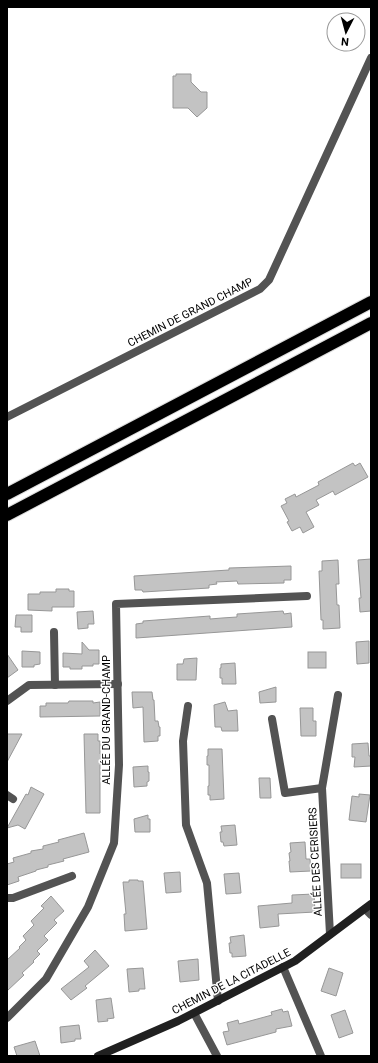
<svg xmlns="http://www.w3.org/2000/svg" width="378" height="1063" viewBox="0 0 378 1063" font-family="Roboto,sans-serif">
  <rect width="100%" height="100%" fill="#fff"/>
  <!-- building -->
  <g fill="#c3c3c3" stroke="#979797">
    <path d="M176 74H191V82L201 92H207V108L197 117 188 108H173V76H176Z"/>
    <path d="M353 463 355 466 360 463 368 477 335 495 333 491 316 500 319 505 306 512 314 527 303 533 300 527 292 531 287 522 289 521 281 506 287 503 285 499 295 494 296 497 319 485 318 482Z"/>
    <path d="M371 559V611L360 612 359 598H361L358 560Z"/>
    <path d="M338 560 339 584H336L337 605H339L340 628 323 629V620H321L319 571H322V561Z"/>
    <path d="M291 566V580H284V583L238 584 237 581 216 582 217 584 209 585V588L143 592 142 590H135L134 576 229 570V568Z"/>
    <path d="M56 589H69V591H74V607H52V611L28 610V594H40V592H56Z"/>
    <path d="M93 611 94 624H88V628L78 629 77 612Z"/>
    <path d="M283 611 284 614 291 613 292 627 136 638V624L143 623V621L210 616V619L222 618 237 617V614Z"/>
    <path d="M16 615H32V632H21V627H15Z"/>
    <path d="M369 641V663L357 664 356 642Z"/>
    <path d="M82 642 89 650H99V664H93V666H82V669H70V667H63V653L82 654Z"/>
    <path d="M22 651 40 652V664L34 665V667H22Z"/>
    <rect x="308" y="652" width="18" height="16"/>
    <path d="M7 654 18 670 7 678Z"/>
    <path d="M197 658 196 680H177V664H183L184 659Z"/>
    <path d="M235 663 236 684H222V678H220V668H221V664Z"/>
    <path d="M276 687V702L260 703 259 692Z"/>
    <path d="M132 692H152L153 700H154L155 721H158L159 727H160V736H158V741L144 742 143 707 133 708Z"/>
    <path d="M69 701H93V703L100 702V716L40 717V706H46V703H68Z"/>
    <path d="M225 702 228 711 237 710 238 731H222L221 727H215L214 705Z"/>
    <path d="M300 708H313V721H316V736H301Z"/>
    <path d="M7 734H22L7 762Z"/>
    <path d="M84 734H98V741H100V754H101V765H100V813H86Z"/>
    <path d="M368 743 369 756H371V766L354 767 355 757H352V744Z"/>
    <path d="M208 749H222L224 799 210 800V795H208V786H209V765H207V756H208Z"/>
    <path d="M148 766V772H149V781L147 782V786L134 787 133 767Z"/>
    <path d="M259 778H270L271 798H260Z"/>
    <path d="M31 787 44 794 25 829 18 825 7 828 26 794 28 795Z"/>
    <path d="M359 794 370 795 366 822 349 820 352 796 359 797Z"/>
    <path d="M148 815V819H150V832H135L134 819Z"/>
    <path d="M235 825 237 845 224 846 223 842H221L220 832H222L221 826Z"/>
    <path d="M84 833 89 852 63 859 64 861 48 865V867L36 870V871L18 877 19 881 7 885V864L14 862 13 858 31 853V851L43 849V846L59 842 58 840Z"/>
    <path d="M305 842 306 859H310L311 871 290 872 289 861H290L289 853 291 852 290 843Z"/>
    <rect x="341" y="864" width="20" height="14"/>
    <path d="M180 872 181 892 166 893 164 873Z"/>
    <path d="M239 873 241 893 226 894 224 874Z"/>
    <path d="M129 880H138V881H143L147 929 125 931 124 914H126L123 882H129Z"/>
    <path d="M314 894 315 912 278 914 279 926 260 928 258 906 292 903V895Z"/>
    <path d="M51 896 64 911 54 920 57 923 44 936 48 940 37 951 40 954 33 961 34 962 22 973 24 975 7 991V960L20 948 19 947 26 940 23 936 34 925 31 921 44 908 41 906Z"/>
    <path d="M244 935 246 956 232 957V953H230L229 943H231L230 937Z"/>
    <path d="M95 950 109 966 85 986 87 988 71 1000 61 989 89 967 84 961Z"/>
    <path d="M198 959 199 980 180 982 178 961Z"/>
    <path d="M143 968 145 989H139V991L129 992 127 969Z"/>
    <path d="M329 968 343 973 336 996 321 991Z"/>
    <path d="M111 998 114 1018 107 1019 108 1021 98 1022 96 1000Z"/>
    <path d="M282 1009 283 1012 288 1011 292 1026 276 1029V1032L227 1045 223 1032 229 1031 227 1023 238 1020 239 1024 272 1015 271 1012Z"/>
    <path d="M345 1010 353 1033 339 1038 331 1015Z"/>
    <path d="M79 1025 81 1039H75V1041L61 1043 60 1027Z"/>
    <path d="M35 1041 40 1056H17L14 1047Z"/>
  </g>
  <g fill="none" stroke-linecap="round" stroke-linejoin="round">
    <defs>
      <g id="highway">
        <path d="M7 494 371 302"/>
        <path d="M7 515 371 323"/>
      </g>
    </defs>
    <!-- highway casing -->
    <use href="#highway" stroke="#dbdbdb" stroke-width="14"/>
    <!-- street -->
    <g stroke="#535353" stroke-width="8">
      <path d="M7 417 260 289 269 280 371 58"/>
      <path d="M54 632 55 685"/>
      <path d="M7 701 29 685 118 684"/>
      <path d="M188 706 183 741 186 825 207 883 218 1001"/>
      <path d="M272 719 285 793 322 788"/>
      <path d="M7 795 13 799"/>
      <path d="M7 898H13L72 876"/>
      <path d="M365 909 371 915"/>
      <path d="M330 934 322 788 338 695"/>
      <path d="M283 967 321 1056"/>
      <path d="M194 1013 217 1056"/>
      <path d="M7 1018 46 979 88 907 114 843 119 765 116 604 307 596"/>
    </g>
    <!-- secondary -->
    <path stroke="#202020" stroke-width="8" d="M98 1056 178 1021 295 961 371 904"/>
    <!-- highway -->
    <use href="#highway" stroke="#000" stroke-width="12"/>
  </g>
  <g text-anchor="middle" stroke-width="3" stroke-linejoin="round" paint-order="stroke">
    <!-- street labels -->
    <g font-size="11" fill="#000" stroke="#fff">
      <text transform="translate(190 312) rotate(-27)" y="4">CHEMIN DE GRAND CHAMP</text>
      <text transform="translate(106 720) rotate(-90)" y="4">ALLÉE DU GRAND-CHAMP</text>
      <text transform="translate(315 862) rotate(-93)" y="4">ALLÉE DES CERISIERS</text>
      <text transform="translate(231 981) rotate(-27)" y="4">CHEMIN DE LA CITADELLE</text>
    </g>
  </g>
  <!-- border -->
  <rect width="378" height="1063" fill="none" stroke="#000000" stroke-width="16"/>
  <!-- north arrow -->
  <g transform="translate(346 32) rotate(186)"><circle r="19" fill="#ffffff" stroke="#999999"/>
  <path d="M0-3L7 15L0 10L-7 15Z" fill="#000000"/>
  <text y="-6" font-size="11" font-weight="bold" text-anchor="middle" fill="#000000">N</text>
  </g>
</svg>
